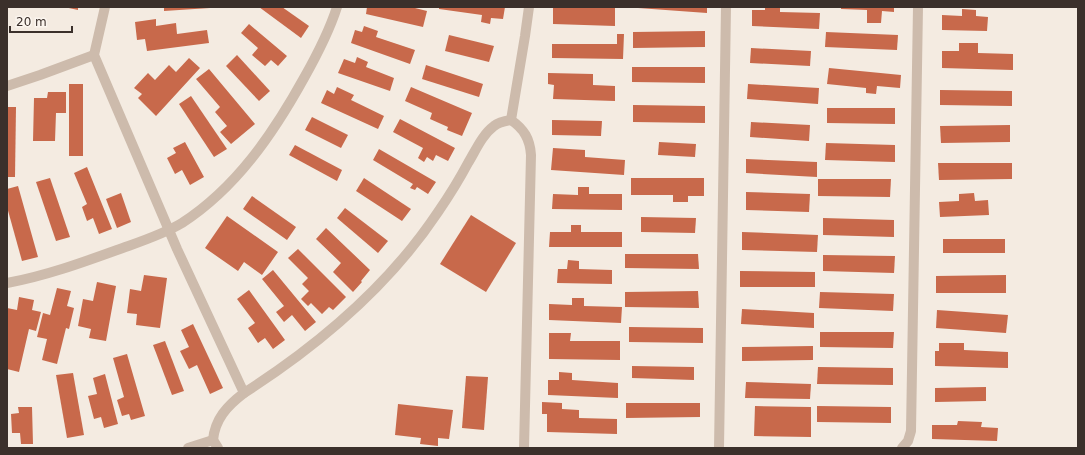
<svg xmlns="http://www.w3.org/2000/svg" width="1085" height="455" viewBox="0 0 1085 455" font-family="'DejaVu Sans',sans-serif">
  <rect width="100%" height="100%" fill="#f4ebe1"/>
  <!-- building -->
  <g fill="#c8694b">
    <path d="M64 7H78V10Z"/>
    <path d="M164 7H210V8L164 11Z"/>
    <path d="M259 7H282L309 26 301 38Z"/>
    <path d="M367 7H411L427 11 423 27 366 14Z"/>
    <path d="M439 7H505L503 19 491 18 490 24 481 22 482 15 439 9Z"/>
    <path d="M553 7H615V26L553 24Z"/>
    <path d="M638 7H707V13L638 8Z"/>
    <path d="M765 7H780V12L820 13 819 29 752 26V10H765Z"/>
    <path d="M841 7H894V12L882 11 881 23H867V10L841 9Z"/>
    <path d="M962 9 976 10V16L988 17 987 31 942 30V15L962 16Z"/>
    <path d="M156 19V26L176 23 177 34 207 30 209 43 147 51 145 39 137 40 135 22Z"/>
    <path d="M249 24 287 56 278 66 271 60 265 66 252 55 258 48 241 33Z"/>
    <path d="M364 26 378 31 376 37 415 50 410 64 351 43 355 30 362 32Z"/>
    <path d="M705 31V47L633 48V32Z"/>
    <path d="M826 32 898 35 897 50 825 47Z"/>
    <path d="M617 34H624L623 59 552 58V44H617Z"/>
    <path d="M449 35 494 46 489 62 445 51Z"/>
    <path d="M959 43H978V53L1013 54V70L942 68V51H959Z"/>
    <path d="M751 48 811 51 810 66 750 63Z"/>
    <path d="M237 55 270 91 259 101 226 66Z"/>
    <path d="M357 57 368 62 366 67 394 78 390 91 338 73 344 59 355 63Z"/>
    <path d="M189 58 200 68 156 116 138 98 142 94 134 88 148 73 155 80 169 65 176 72Z"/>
    <path d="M426 65 483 84 479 97 422 79Z"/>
    <path d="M632 67H705V83L632 82Z"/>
    <path d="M829 68 901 75 900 88 877 86 876 94 866 93V88L827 84Z"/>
    <path d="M209 69 255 124 231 144 220 132 227 126 215 112 220 107 196 79Z"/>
    <path d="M548 73 593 74V85L615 86V101L553 99 554 85 548 84Z"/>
    <rect x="69" y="84" width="14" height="72"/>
    <path d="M748 84 819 88 818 104 747 99Z"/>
    <path d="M337 87 354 95 351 100 384 116 378 129 321 103 327 90 334 94Z"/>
    <path d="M411 87 472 113 462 136 447 130 448 127 430 119 432 113 405 101Z"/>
    <path d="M940 90 1012 91V106L940 105Z"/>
    <path d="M48 92H66V113H56L55 141H33L34 98H47Z"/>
    <path d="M191 96 227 149 214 157 179 104Z"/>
    <path d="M633 105 705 106V123L633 122Z"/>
    <path d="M7 107H16L15 177H7Z"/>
    <path d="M827 108H895V124L827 123Z"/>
    <path d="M312 117 348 135 341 148 305 130Z"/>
    <path d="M400 119 455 148 448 161 436 155 433 161 427 157 424 162 418 158 423 148 393 132Z"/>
    <path d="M552 120 602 121 601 136 552 135Z"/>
    <path d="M751 122 810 125 809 141 750 137Z"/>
    <path d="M1010 125V142L941 143 940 126Z"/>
    <path d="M185 142 204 177 190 185 182 170 175 174 167 158 176 153 173 148Z"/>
    <path d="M659 142 696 144 695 157 658 155Z"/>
    <path d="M826 143 895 145V162L825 160Z"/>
    <path d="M295 145 342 170 337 181 289 155Z"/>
    <path d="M553 148 585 150V157L625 160 624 175 551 170Z"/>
    <path d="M379 149 436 182 428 194 417 187 415 190 410 188 413 184 373 160Z"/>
    <path d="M746 159 817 162V177L746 173Z"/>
    <path d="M938 163H1012V179L939 180Z"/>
    <path d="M87 167 112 229 99 234 93 218 87 221 82 207 87 204 74 173Z"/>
    <path d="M50 178 70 237 56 241 36 182Z"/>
    <path d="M364 178 411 209 402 221 356 191Z"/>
    <path d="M631 178H704V196H688V202H673V195H631Z"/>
    <path d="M818 179H891L890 197 818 196Z"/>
    <path d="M18 186 38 257 22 261 7 207V189Z"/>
    <path d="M578 187H589V194H622V210L552 209 553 194 578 195Z"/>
    <path d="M746 192 810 194 809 212 746 210Z"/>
    <path d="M121 193 131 222 117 228 106 199Z"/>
    <path d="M974 193 975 201 988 200 989 215 940 217 939 202 959 201V194Z"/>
    <path d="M252 196 296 227 287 240 243 209Z"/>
    <path d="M345 208 388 241 378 253 337 218Z"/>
    <path d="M471 215 516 243 486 292 440 264Z"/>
    <path d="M227 216 278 252 262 275 244 262 238 271 205 248Z"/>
    <path d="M641 217 696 218 695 233 641 232Z"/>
    <path d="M823 218 894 220V237L823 235Z"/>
    <path d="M571 225H581V232H622V247H549L550 232H571Z"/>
    <path d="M326 228 370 270 361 281 362 282 353 292 333 272 341 263 316 239Z"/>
    <path d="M742 232 818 235 817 252 742 250Z"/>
    <rect x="943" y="239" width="62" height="14"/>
    <path d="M298 249 346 297 333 310 329 307 322 314 311 303 308 306 301 299 309 291 302 284 308 278 288 258Z"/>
    <path d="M625 254H698L699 269 625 268Z"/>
    <path d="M823 255 895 256 894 273 823 271Z"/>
    <path d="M568 260 579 261V269L612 270V284L557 283 558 269H567Z"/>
    <path d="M273 270 316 322 305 331 292 315 284 322 276 312 284 306 262 279Z"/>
    <path d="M740 271 815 272V287H740Z"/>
    <path d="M144 275 167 278 160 328 136 325 137 314 127 313 130 289 141 291Z"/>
    <path d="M1006 275V293H936V276Z"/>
    <path d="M97 282 116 286 106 341 89 338 91 329 78 326 83 299 93 301Z"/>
    <path d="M57 288 71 291 67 306 74 308 69 329 66 328 57 364 42 360 47 339 37 337 43 313 50 315Z"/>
    <path d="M249 290 285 340 273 349 265 338 258 343 248 328 255 323 237 299Z"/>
    <path d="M698 291 699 308 625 307V292Z"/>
    <path d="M820 292 894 294 893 311 819 308Z"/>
    <path d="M19 297 34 300 32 310 41 312 36 331 29 329 19 372 7 369V308L17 310Z"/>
    <path d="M572 298H584V306L622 307 621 323 549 320V304L572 305Z"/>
    <path d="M742 309 814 313V328L741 324Z"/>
    <path d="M937 310 1008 315 1006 333 936 328Z"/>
    <path d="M193 324 223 388 210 394 197 365 189 369 180 351 189 347 181 330Z"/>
    <path d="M629 327 703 328V343L629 342Z"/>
    <path d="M820 332H894L893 348 820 347Z"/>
    <path d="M549 333H571L570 341H620V360L549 359Z"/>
    <path d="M165 341 184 391 172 395 153 345Z"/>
    <path d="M939 343H964V350L1008 352V368L935 366V351H939Z"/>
    <path d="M813 346V360L742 361V347Z"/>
    <path d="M127 354 145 416 131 420 129 414 122 416 117 400 124 397 113 358Z"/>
    <path d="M632 366 694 367V380L632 378Z"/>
    <path d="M818 367 893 368V385L817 384Z"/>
    <path d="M559 372 572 373V380L618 383V398L548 395V380H559Z"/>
    <path d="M73 373 84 435 67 438 56 375Z"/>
    <path d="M105 374 118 424 104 428 101 417 94 419 88 396 97 394 93 378Z"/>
    <path d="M466 376 488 377 484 430 462 428Z"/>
    <path d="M746 382 811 384 810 399 745 398Z"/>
    <path d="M986 387V401L935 402V388Z"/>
    <path d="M542 402 562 403V409L579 410V418L617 419V434L547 432V414H542Z"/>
    <path d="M626 403H700V417L626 418Z"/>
    <path d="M398 404 453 410 449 439 438 438V446L420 444 421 438 395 435Z"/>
    <path d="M755 406 811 407V437L754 436Z"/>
    <path d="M817 406 891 407V423L817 422Z"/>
    <path d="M18 407H32L33 444H21L20 433H12L11 414 19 413Z"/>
    <path d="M958 421 982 422 981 427 998 428 997 441 932 439V425H957Z"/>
  </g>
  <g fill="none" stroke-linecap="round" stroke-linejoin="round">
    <!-- minor -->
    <g stroke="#cdbbac" stroke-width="10">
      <path d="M105 7 94 55 177 249 244 393C227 406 215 419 213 440"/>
      <path d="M7 86 40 75 94 55"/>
      <path d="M7 283C45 276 81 263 117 250 139 242 162 235 182 223 236 188 273 134 304 78 317 55 329 32 337 7"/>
      <path d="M244 393C319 345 388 287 438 212 449 196 459 180 468 163 476 150 482 135 494 126 499 122 505 121 511 120"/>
      <path d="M188 448 213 440 218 448"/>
      <path d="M524 448 531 155C530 139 524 129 511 120L525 36 529 7"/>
      <path d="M719 448 726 7"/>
      <path d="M902 448 908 441 911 431 918 7"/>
    </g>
  </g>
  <!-- border -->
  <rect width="1085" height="455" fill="none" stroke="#3b302b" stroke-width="16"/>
  <!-- scale -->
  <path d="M10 26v6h62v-6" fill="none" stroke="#3b302b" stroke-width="2"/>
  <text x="16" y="26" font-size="12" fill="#3b302b" stroke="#fbf5ee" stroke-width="3" paint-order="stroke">20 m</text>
</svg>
